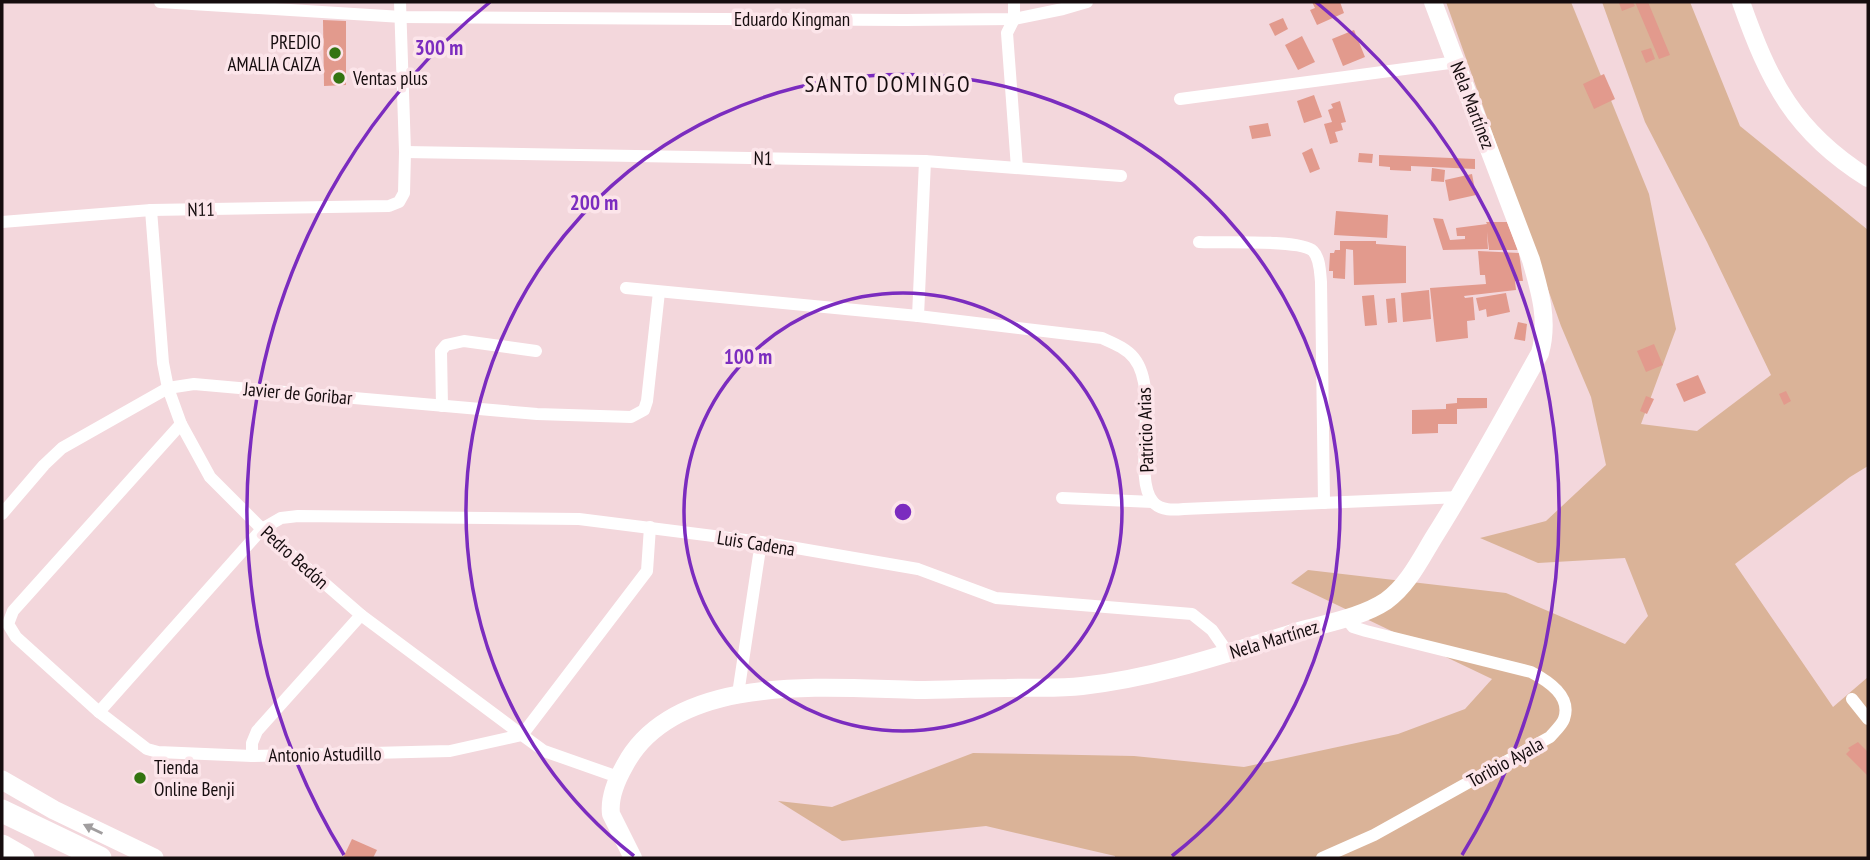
<svg xmlns="http://www.w3.org/2000/svg" width="1870" height="860" viewBox="0 0 1870 860" font-family="'PT Sans Narrow',sans-serif">
  <rect width="100%" height="100%" fill="#f3d7dc"/>
  <!-- green -->
  <path fill="#dab398" d="M1446 2H1571L1649 194 1676 329 1641 424 1697 431 1771 375 1707 242 1645 122 1602 2H1690L1740 126 1868 230V466L1850 477 1735 564 1833 707 1868 677V858H1115V856L986 826 842 841 778 801 832 807 973 753 1134 756 1244 767 1398 734 1465 709 1492 679 1291 583 1308 570 1506 593 1625 644 1648 616 1625 558 1538 563 1480 538 1546 521 1606 465 1591 397 1561 326Z"/>
  <!-- building -->
  <g fill="#e29a8d">
    <path d="M1312 2H1340L1344 13 1317 25 1310 10 1315 8Z"/>
    <path d="M1633 2 1635 6 1622 11 1619 3Z"/>
    <path d="M1635 2H1648L1670 55 1659 59Z"/>
    <path d="M1283 18 1288 29 1275 36 1269 24Z"/>
    <path d="M323 20 346 21V85L324 86Z"/>
    <path d="M1354 30 1365 57 1343 66 1332 39Z"/>
    <path d="M1302 36 1315 62 1298 70 1285 45Z"/>
    <path d="M1651 48 1655 59 1646 63 1641 51Z"/>
    <path d="M1604 74 1615 99 1594 109 1583 84Z"/>
    <path d="M1314 95 1322 117 1304 123 1297 101Z"/>
    <path d="M1340 101 1346 122 1341 123 1343 130 1335 132 1338 142 1330 144 1324 124 1332 122 1328 110 1333 108 1331 104Z"/>
    <path d="M1268 123 1271 136 1252 139 1249 126Z"/>
    <path d="M1312 148 1320 169 1310 173 1302 153Z"/>
    <path d="M1359 153 1373 154 1372 163 1358 162Z"/>
    <path d="M1379 155 1475 159V169L1411 166V171L1390 170V167L1379 166Z"/>
    <path d="M1432 168 1445 170 1444 182 1431 181Z"/>
    <path d="M1472 174 1476 195 1449 201 1445 180Z"/>
    <path d="M1336 211 1388 215 1387 238 1334 235Z"/>
    <path d="M1433 218 1443 219 1450 240 1465 239V236H1457L1456 228 1487 224 1486 222H1507L1518 250H1489L1487 232 1488 249 1443 250Z"/>
    <path d="M1340 241H1376V244L1406 246V283L1354 285 1353 250 1346 249 1345 279 1333 278V271H1329L1330 253H1334L1335 250H1340Z"/>
    <path d="M1478 251 1519 253 1523 281H1515L1516 290 1464 296 1465 298 1473 297 1475 320 1467 321 1468 338 1436 342 1430 288 1486 284 1485 275H1480Z"/>
    <path d="M1429 290 1431 319 1403 322 1401 293Z"/>
    <path d="M1506 293 1510 312 1487 317 1486 309 1479 311 1476 298Z"/>
    <path d="M1374 295 1377 325 1365 326 1362 296Z"/>
    <path d="M1395 298 1397 322 1388 323 1386 299Z"/>
    <path d="M1518 322 1527 324 1525 341 1514 339Z"/>
    <path d="M1654 344 1663 365 1646 372 1637 351Z"/>
    <path d="M1698 375 1706 393 1684 402 1676 384Z"/>
    <path d="M1786 391 1791 401 1784 405 1779 394Z"/>
    <path d="M1646 396 1654 399 1647 414 1640 411Z"/>
    <path d="M1457 398H1487V408L1457 409V424H1438V433L1412 434V410L1446 409V404L1457 403Z"/>
    <path d="M1858 742 1868 752 1867 775 1846 754 1850 750 1848 748Z"/>
    <path d="M352 839 377 850 373 858H343Z"/>
  </g>
  <g fill="none" stroke-linecap="round" stroke-linejoin="round">
    <!-- street -->
    <g stroke="#fff" stroke-width="12">
      <path d="M160 2 402 17 905 20 1014 19 1063 9 1087 2"/>
      <path d="M1014 2V19L1007 33 1017 168"/>
      <path d="M1180 99 1457 62"/>
      <path d="M405 152 925 161 1121 176"/>
      <path d="M925 161 918 316 1102 338C1113 343 1126 348 1134 358 1161 392 1131 476 1153 502 1161 511 1174 510 1184 509L1460 497"/>
      <path d="M151 210 163 363 168 388 181 424 210 477 262 529 361 615 522 735 544 751 618 777"/>
      <path d="M2 222 151 210 389 206 399 202 404 193 405 152 400 2"/>
      <path d="M1199 242C1219 243 1301 239 1313 251 1320 258 1320 272 1321 282L1324 503"/>
      <path d="M626 288 918 316"/>
      <path d="M442 406 441 351 446 345 464 341 536 351"/>
      <path d="M181 424 13 611 8 624 16 637 99 712 147 749 158 752 252 756 450 751 522 735 647 571 650 527"/>
      <path d="M1062 498 1153 502"/>
      <path d="M2 514 44 465 62 448 168 388 194 384 537 414 631 417 644 410 647 401 659 292"/>
      <path d="M738 694 761 542"/>
      <path d="M1852 699 1868 719"/>
      <path d="M99 712 262 529 281 518 298 516 579 519 761 542 918 569 996 598 1192 614 1212 630 1228 653"/>
      <path d="M252 756V743L257 731 361 615"/>
      <path d="M1322 858 1374 835 1550 737C1554 732 1562 725 1564 719 1572 696 1548 681 1531 672L1366 631 1353 627 1345 617"/>
    </g>
    <!-- secondary -->
    <g stroke="#fff" stroke-width="18">
      <path d="M1741 2C1769 81 1794 132 1868 178"/>
      <path d="M633 858 611 814C609 798 617 779 625 765 675 672 827 688 916 690 946 690 977 688 1007 688 1032 687 1058 689 1082 686 1156 678 1228 653 1299 631 1327 623 1362 617 1386 601 1408 585 1420 560 1434 537 1472 477 1505 415 1540 353 1549 321 1540 291 1531 260L1433 2"/>
    </g>
    <!-- primary -->
    <path stroke="#fff" stroke-width="19" d="M2 780 54 810 154 858"/>
    <!-- highway -->
    <g stroke="#fff" stroke-width="23">
      <path d="M2 811 100 858"/>
      <path d="M2 846 23 858"/>
    </g>
  </g>
  <!-- one-way arrows -->
  <defs><path id="oneway-solid" d="M-6-.8H1V-3.2L6.5 0L1 3.2V.8H-6Z" transform="scale(1.75)"/></defs>
  <use fill="#a19e9f" href="#oneway-solid" transform="translate(93 829) rotate(-154)"/>
  <!-- distance rings -->
  <g fill="none" stroke="#7b2cbf" stroke-width="3.5">
    <circle cx="903" cy="512" r="219"/>
    <path d="M634 856A437 437 0 1 1 1172 856"/>
    <path d="M344 855A656 656 0 0 1 490 2M1316 2A656 656 0 0 1 1462 855"/>
  </g>
  <!-- markers -->
  <g fill="#337411" stroke="#fce5ea" stroke-width="2.5">
    <circle cx="335" cy="53" r="7"/>
    <circle cx="339" cy="78" r="7"/>
    <circle cx="140" cy="778" r="7"/>
  </g>
  <g text-anchor="middle" stroke-width="7" stroke-linejoin="round" paint-order="stroke">
    <!-- street labels -->
    <g font-size="19" fill="#150c0e" stroke="#fce5ea">
      <text x="792" y="26">Eduardo Kingman</text>
      <text transform="translate(1473 105) rotate(69)" y="7">Nela Martínez</text>
      <text transform="translate(763 158) rotate(1)" y="7">N1</text>
      <text transform="translate(201 209) rotate(-1)" y="7">N11</text>
      <text transform="translate(298 393) rotate(5)" y="7">Javier de Goribar</text>
      <text transform="translate(1145 430) rotate(-92)" y="7">Patricio Arias</text>
      <text transform="translate(756 543) rotate(9)" y="7">Luis Cadena</text>
      <text transform="translate(295 557) rotate(42)" y="7">Pedro Bedón</text>
      <text transform="translate(1274 639) rotate(-17)" y="7">Nela Martínez</text>
      <text transform="translate(325 754) rotate(-1)" y="7">Antonio Astudillo</text>
      <text transform="translate(1505 762) rotate(-29)" y="7">Toribio Ayala</text>
    </g>
    <!-- poi labels -->
    <g font-size="19" fill="#150c0e" stroke="#fce5ea" text-anchor="start">
      <text x="321" y="49" text-anchor="end">PREDIO<tspan x="321" dy="22">AMALIA CAIZA</tspan></text>
      <text x="353" y="85">Ventas plus</text>
      <text x="154" y="774">Tienda<tspan x="154" dy="22">Online Benji</tspan></text>
    </g>
    <!-- quarter labels -->
    <g font-size="23" letter-spacing="2" fill="#150c0e" stroke="#fce5ea">
      <text x="888" y="92">SANTO DOMINGO</text>
    </g>
  </g>
  <circle cx="903" cy="512" r="10" fill="#7b2cbf" stroke="#fce5ea" stroke-width="3.5"/>
  <g font-size="21" text-anchor="middle" font-weight="bold" fill="#7b2cbf" stroke="#fce5ea" stroke-width="7" stroke-linejoin="round" paint-order="stroke">
    <text x="439" y="55">300 m</text>
    <text x="594" y="210">200 m</text>
    <text x="748" y="364">100 m</text>
  </g>
  <!-- border -->
  <rect width="1870" height="860" fill="none" stroke="#150c0e" stroke-width="7"/>
</svg>
